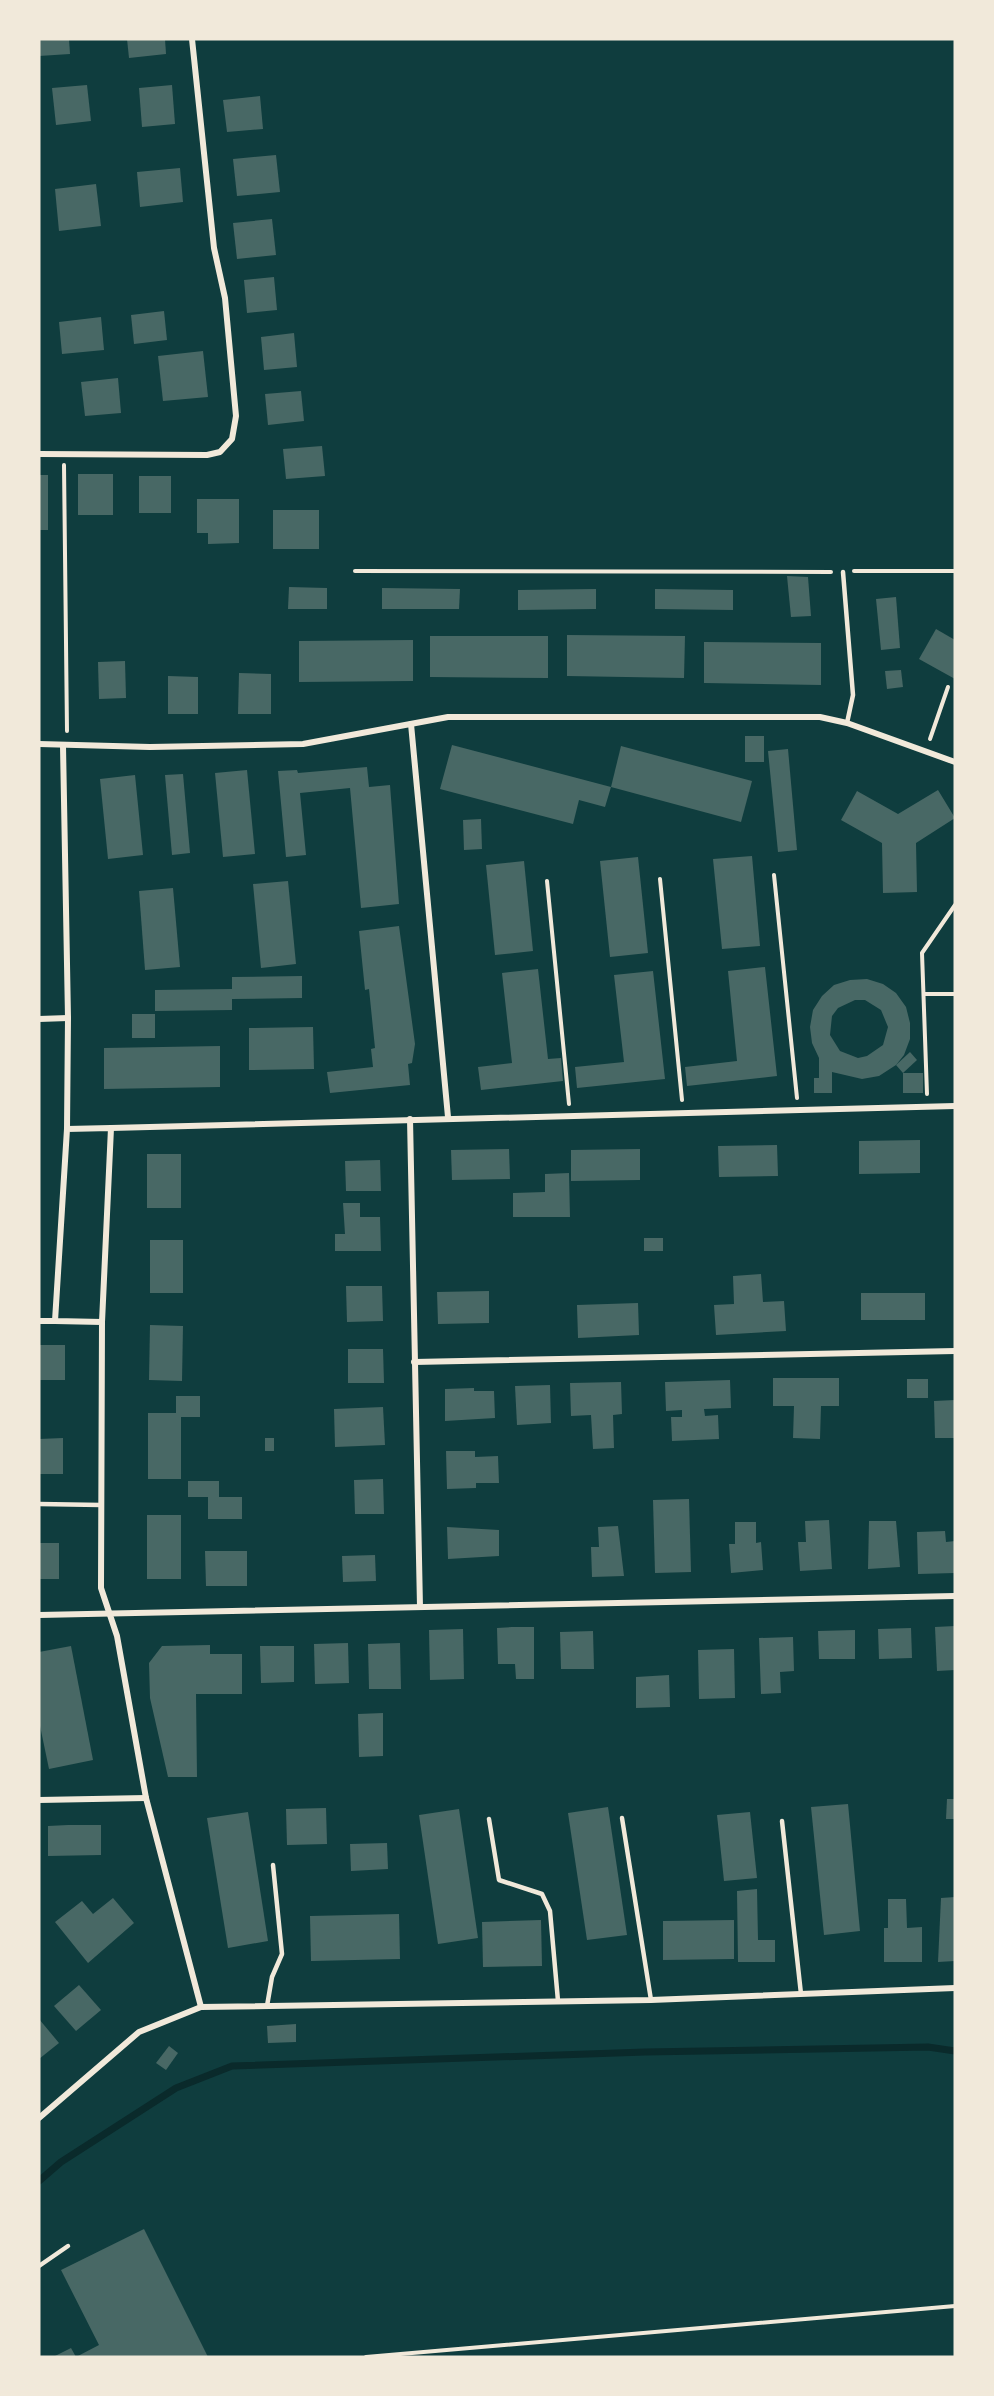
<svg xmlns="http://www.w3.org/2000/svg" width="994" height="2396" viewBox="0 0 994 2396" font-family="'IBM Plex Sans',sans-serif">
  <rect width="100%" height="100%" fill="#0f3d3e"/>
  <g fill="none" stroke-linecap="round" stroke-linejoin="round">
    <!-- stream -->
    <path stroke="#0a2a2b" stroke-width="7" d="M39 2181 61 2162 176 2088 232 2066 645 2052 928 2047 955 2051"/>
  </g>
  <!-- building -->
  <g fill="#486865" fill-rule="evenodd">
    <path d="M39 39H69L70 54 39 56Z"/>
    <path d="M127 39H165L166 54 129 58Z"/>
    <path d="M87 85 91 121 56 125 52 88Z"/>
    <path d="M172 85 175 124 142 127 139 88Z"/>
    <path d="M260 96 263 129 227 132 223 100Z"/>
    <path d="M276 155 280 192 237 196 233 159Z"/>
    <path d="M180 168 183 202 140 207 137 172Z"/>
    <path d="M96 184 101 226 59 231 55 189Z"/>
    <path d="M272 219 276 255 237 259 233 223Z"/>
    <path d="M274 277 277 310 247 313 244 280Z"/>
    <path d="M164 311 167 340 134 344 131 315Z"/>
    <path d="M101 317 104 350 62 354 59 322Z"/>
    <path d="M294 333 297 367 264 370 261 337Z"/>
    <path d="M203 351 208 397 163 401 158 356Z"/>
    <path d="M118 378 121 413 85 416 81 382Z"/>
    <path d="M301 391 304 421 268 425 265 394Z"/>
    <path d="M322 446 325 476 286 479 283 449Z"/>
    <rect x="78" y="474" width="35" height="41"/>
    <rect x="39" y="475" width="9" height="55"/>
    <rect x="139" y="476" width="32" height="37"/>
    <path d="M197 499H239V543L208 544V533H197Z"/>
    <rect x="273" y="510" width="46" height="39"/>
    <path d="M787 576 808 577 811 616 791 617Z"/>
    <path d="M289 587 327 588V609H288Z"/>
    <path d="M382 588 460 589 459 609H382Z"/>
    <path d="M596 589V609L518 610V590Z"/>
    <path d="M655 589 733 590V610L655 609Z"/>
    <path d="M896 597 900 648 881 650 876 599Z"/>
    <path d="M936 629 955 640V679L919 659Z"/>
    <path d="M567 635 685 636 684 678 567 676Z"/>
    <path d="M430 636H548V678L430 677Z"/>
    <path d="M413 640V681L299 682V641Z"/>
    <path d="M704 642 821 643V685L704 683Z"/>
    <path d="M125 661 126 698 99 699 98 662Z"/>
    <path d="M901 670 903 687 887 689 885 671Z"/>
    <path d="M239 673 271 674V714H238Z"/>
    <path d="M168 676 198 677V714H168Z"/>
    <rect x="745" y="736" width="19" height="26"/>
    <path d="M452 745 611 787 605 807 579 800 573 824 440 789Z"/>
    <path d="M621 746 752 781 741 822 611 787Z"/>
    <path d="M788 749 797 850 778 852 768 751Z"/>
    <path d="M367 767 369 787 390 785 399 904 361 908 350 788 300 793 306 855 286 857 278 771 297 770 298 773Z"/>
    <path d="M247 770 255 854 223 857 215 773Z"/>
    <path d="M183 774 190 853 172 855 165 775Z"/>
    <path d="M135 775 143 855 108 859 100 779Z"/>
    <path d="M938 790 955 818 916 843 917 892 883 893 882 843 841 820 857 791 898 814Z"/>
    <path d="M481 819 482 849 464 850 463 820Z"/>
    <path d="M752 856 760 946 722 949 713 859Z"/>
    <path d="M638 857 648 953 610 957 600 861Z"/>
    <path d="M524 861 533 951 495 955 486 865Z"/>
    <path d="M288 881 296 964 261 968 253 884Z"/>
    <path d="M173 888 180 967 145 970 139 891Z"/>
    <path d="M399 926 415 1044 412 1063 408 1064 410 1085 330 1093 327 1072 373 1067 371 1049 375 1048 369 989 365 990 359 931Z"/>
    <path d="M765 967 777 1076 687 1086 685 1067 737 1061 728 971Z"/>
    <path d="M538 969 548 1059 561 1058 563 1081 481 1090 478 1067 512 1063 502 973Z"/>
    <path d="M653 971 665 1079 577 1088 575 1067 624 1062 614 975Z"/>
    <path d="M302 976V998L232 999V1010L155 1011V990L232 989V977Z"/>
    <path d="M867 979 883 984 896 993 906 1007 910 1023V1039L904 1055 896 1065 879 1076 862 1079 832 1072V1093H814V1078H819V1058L812 1043 810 1027 813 1010 822 996 834 985 850 980ZM855 1000H865L881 1010 888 1027 883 1045 867 1056 858 1058 840 1051 830 1035 832 1016 838 1008Z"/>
    <rect x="132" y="1014" width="23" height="24"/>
    <path d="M313 1027 314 1069 249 1070V1028Z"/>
    <path d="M220 1046V1087L104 1089V1048Z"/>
    <path d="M910 1052 917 1060 903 1073 896 1065Z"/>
    <rect x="903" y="1073" width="20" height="20"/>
    <path d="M920 1140V1173L859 1174V1141Z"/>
    <path d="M777 1145 778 1176 719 1177 718 1146Z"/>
    <path d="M509 1149 510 1179 452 1180 451 1150Z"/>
    <path d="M640 1149V1180L571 1181V1150Z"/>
    <rect x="147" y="1154" width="34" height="54"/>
    <path d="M380 1160 381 1191H346L345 1161Z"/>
    <path d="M569 1173 570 1217H513V1193L545 1192V1174Z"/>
    <path d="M343 1203H360V1217H380L381 1251H335V1234H345Z"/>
    <rect x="644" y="1238" width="19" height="13"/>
    <rect x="150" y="1240" width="33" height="53"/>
    <path d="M761 1274 763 1302 784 1301 786 1331 716 1335 714 1305 734 1304 733 1276Z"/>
    <path d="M346 1286H382L383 1321 347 1322Z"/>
    <path d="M489 1291V1323L438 1324 437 1292Z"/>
    <rect x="861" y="1293" width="64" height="27"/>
    <path d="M638 1303 639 1335 578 1338 577 1305Z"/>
    <path d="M150 1325 183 1326 182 1381 149 1380Z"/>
    <rect x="39" y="1345" width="26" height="35"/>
    <path d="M348 1349H383L384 1383H348Z"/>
    <path d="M773 1378H839V1406H821L820 1439 793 1438 794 1406H773Z"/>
    <rect x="907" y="1379" width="21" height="19"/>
    <path d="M730 1380 731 1408 704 1409 705 1416 718 1415 719 1439 672 1441 671 1417H682V1410L666 1411 665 1382Z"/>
    <path d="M621 1382 622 1414 613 1415 614 1448 593 1449 591 1415 571 1416 570 1383Z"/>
    <path d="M550 1385 551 1423 517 1425 515 1386Z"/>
    <path d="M474 1388V1391H494L495 1418 445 1421V1389Z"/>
    <path d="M176 1396H200V1417H181V1479H148V1413H176Z"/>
    <path d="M955 1400V1438H935L934 1401Z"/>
    <path d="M383 1407 385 1445 335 1447 334 1409Z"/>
    <path d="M63 1438V1474H39V1439Z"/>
    <rect x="265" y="1438" width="9" height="13"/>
    <path d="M446 1451H475V1457L498 1456 499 1483H476V1488L447 1489Z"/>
    <path d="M383 1479 384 1514H355L354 1480Z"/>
    <path d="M188 1481H219V1497H242V1519H208V1497H188Z"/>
    <path d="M689 1499 691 1572 655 1573 653 1500Z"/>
    <rect x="147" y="1515" width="34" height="64"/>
    <path d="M829 1520 832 1569 800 1571 798 1542H806L805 1521Z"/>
    <path d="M869 1521H896L900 1567 868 1569Z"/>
    <path d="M735 1522H756V1543L761 1542 763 1570 731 1573 729 1544H735Z"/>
    <path d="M618 1526 624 1576 592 1577 591 1547H599L598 1527Z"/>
    <path d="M447 1527 499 1530V1556L448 1559Z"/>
    <path d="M945 1531 946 1542 955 1541V1573L918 1574 917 1532Z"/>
    <rect x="39" y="1543" width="20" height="36"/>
    <path d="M205 1551H247V1586H206Z"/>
    <path d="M375 1555 376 1581 343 1582 342 1556Z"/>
    <path d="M955 1626V1670L937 1671 935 1627Z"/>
    <path d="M512 1627H534V1679H516L515 1664H498L497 1628Z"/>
    <path d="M911 1628 912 1658 879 1659 878 1629Z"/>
    <path d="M463 1629 464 1679 430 1680 429 1630Z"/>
    <path d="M855 1630V1659H819L818 1631Z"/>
    <path d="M593 1631 594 1669H561L560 1632Z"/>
    <path d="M793 1637 794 1671 780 1672 781 1693 761 1694 759 1638Z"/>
    <path d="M348 1643 349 1683 315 1684 314 1644Z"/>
    <path d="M400 1643 401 1689H369L368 1644Z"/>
    <path d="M210 1645V1654H242V1694H196L197 1777H168L150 1698 149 1663 162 1646Z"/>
    <path d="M71 1646 93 1760 49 1769 39 1721V1652Z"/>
    <path d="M260 1646H294V1682L261 1683Z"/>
    <path d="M734 1649 735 1698 699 1699 698 1650Z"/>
    <path d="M669 1675 670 1707 636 1708V1677Z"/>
    <path d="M383 1713V1756L359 1757 358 1714Z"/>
    <path d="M947 1799H955V1819H946Z"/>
    <path d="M848 1804 860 1931 824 1935 811 1807Z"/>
    <path d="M608 1807 627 1935 587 1940 568 1813Z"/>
    <path d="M326 1808 327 1844 287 1845 286 1809Z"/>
    <path d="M459 1809 478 1938 438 1944 419 1815Z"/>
    <path d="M248 1812 268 1941 228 1948 207 1818Z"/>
    <path d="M750 1812 757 1878 724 1881 717 1815Z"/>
    <path d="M68 1825H101V1855L48 1856V1826Z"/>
    <path d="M387 1843 388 1869 351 1871 350 1844Z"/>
    <path d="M757 1889 758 1940H775V1962H738L737 1891Z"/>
    <path d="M955 1897V1961L938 1962 941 1898Z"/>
    <path d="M113 1898 134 1923 88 1963 55 1922 82 1901 93 1914Z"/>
    <path d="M888 1899H906L907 1928 922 1927V1962H884V1928H888Z"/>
    <path d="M399 1914 400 1959 311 1961 310 1916Z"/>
    <path d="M541 1920 542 1966 483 1967 482 1922Z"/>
    <path d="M734 1920V1959L663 1960V1921Z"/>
    <path d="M79 1985 101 2010 76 2031 54 2006Z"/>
    <path d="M39 2019 59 2043 39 2059Z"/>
    <path d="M296 2024V2042L268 2043 267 2026Z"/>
    <path d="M169 2046 178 2053 166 2070 156 2063Z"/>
    <path d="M144 2229 208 2357H53L71 2348 76 2357 99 2345 61 2270Z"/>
  </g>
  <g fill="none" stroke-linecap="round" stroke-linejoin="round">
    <!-- path -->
    <g stroke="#f1e9da" stroke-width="4">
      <path d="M64 465 67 731"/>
      <path d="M355 571 831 572"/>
      <path d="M854 571H955"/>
      <path d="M930 739 948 687"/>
      <path d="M774 875 797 1098"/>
      <path d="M660 879 682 1100"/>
      <path d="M547 881 569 1104"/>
      <path d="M924 994H955"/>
      <path d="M927 1094 922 953 955 905"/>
      <path d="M366 2357 955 2306"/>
    </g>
    <!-- service -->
    <g stroke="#f1e9da" stroke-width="4.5">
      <path d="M843 572 853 695 847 723"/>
      <path d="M39 1504 101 1505"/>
      <path d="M622 1818 651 2000"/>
      <path d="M489 1819 499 1880 542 1894 550 1911 558 2001"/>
      <path d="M782 1821 801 1994"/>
      <path d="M267 2006 272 1977 282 1954 273 1865"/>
      <path d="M39 2266 68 2246"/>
    </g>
    <!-- minor -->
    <g stroke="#f1e9da" stroke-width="6">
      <path d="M39 454 207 455 220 452 232 439 236 416 225 298 214 248 192 39"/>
      <path d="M411 724 448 1117"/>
      <path d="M39 744 150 747 303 744 448 717H820L847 723 955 762"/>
      <path d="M63 746 68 1018 67 1129"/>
      <path d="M39 1019 68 1018"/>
      <path d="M410 1119 420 1607"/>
      <path d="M111 1128 955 1106"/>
      <path d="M39 1321H55"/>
      <path d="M102 1322 55 1321 67 1129 111 1128 102 1322 101 1588 117 1636 146 1798 201 2007"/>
      <path d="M414 1362 955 1351"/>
      <path d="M39 1615 955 1596"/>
      <path d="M39 1800 146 1798"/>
      <path d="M39 2118 139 2032 201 2007 651 2000 955 1988"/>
    </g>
  </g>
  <!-- border -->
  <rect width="994" height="2396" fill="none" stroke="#f1e9da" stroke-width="81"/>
</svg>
